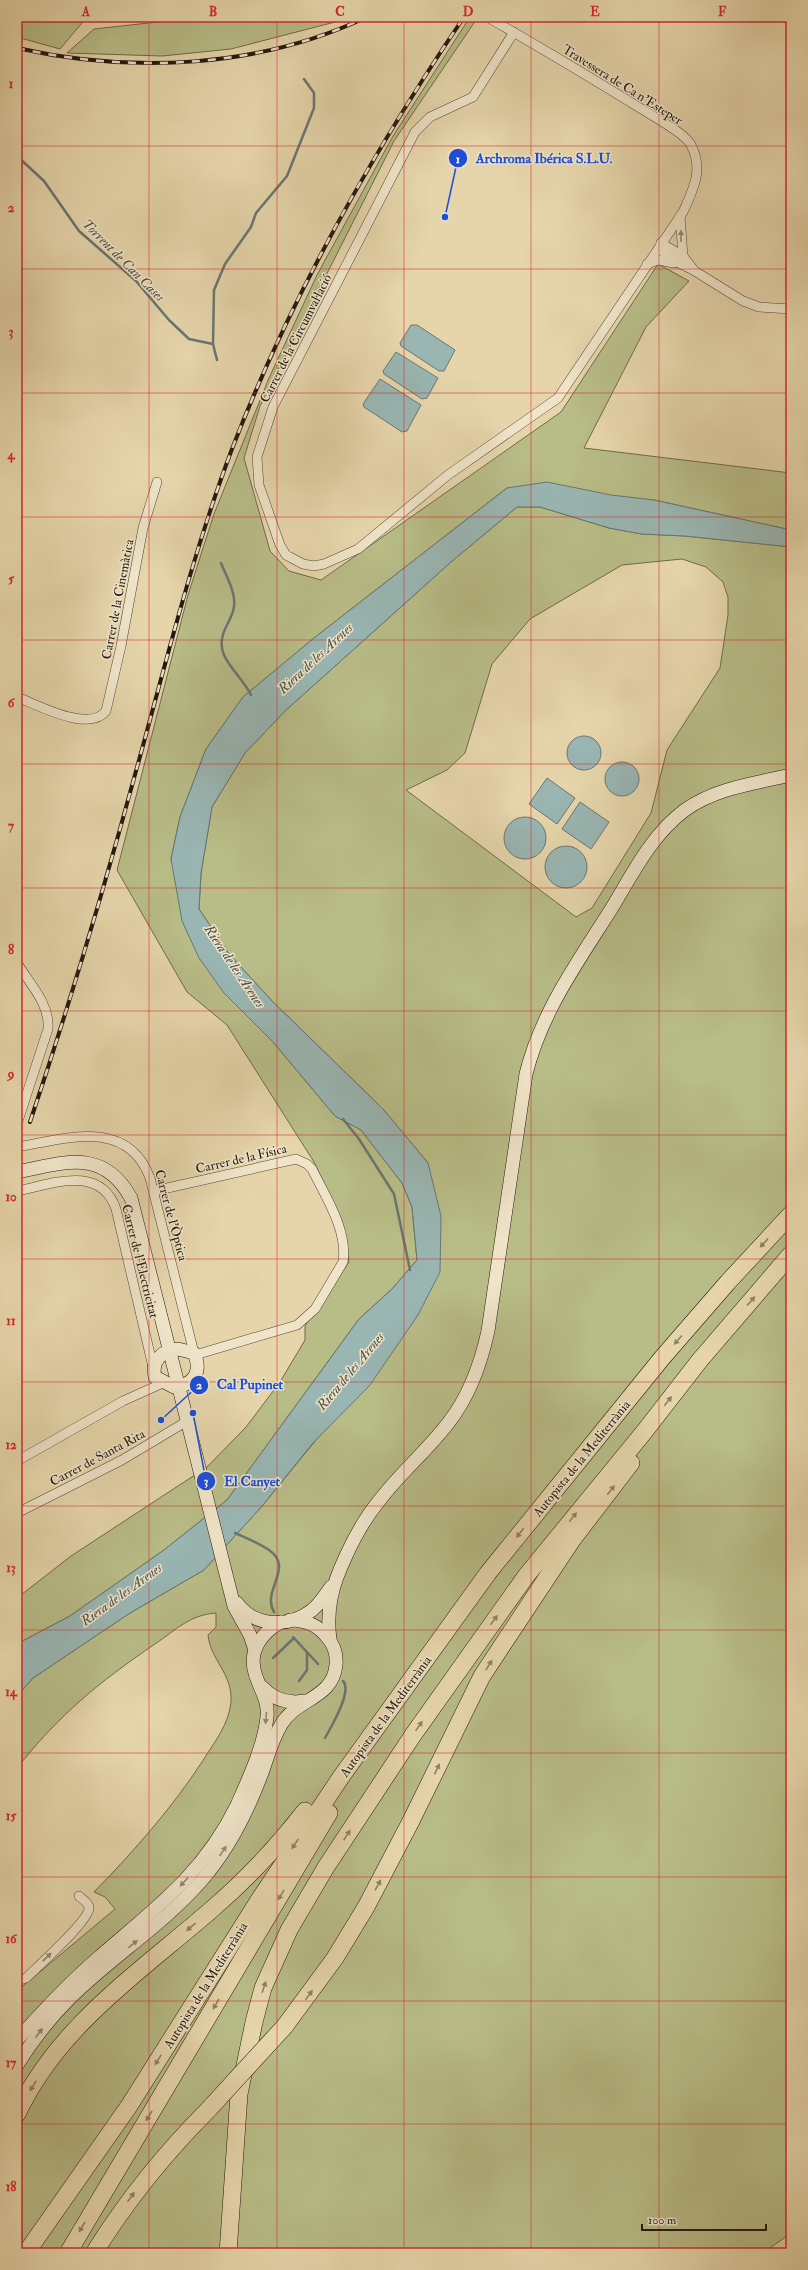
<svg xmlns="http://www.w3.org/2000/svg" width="808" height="2270" viewBox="0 0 808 2270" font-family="'IM FELL Double Pica',serif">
  <rect width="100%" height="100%" fill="#e6d5ab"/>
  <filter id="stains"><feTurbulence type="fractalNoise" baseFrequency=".005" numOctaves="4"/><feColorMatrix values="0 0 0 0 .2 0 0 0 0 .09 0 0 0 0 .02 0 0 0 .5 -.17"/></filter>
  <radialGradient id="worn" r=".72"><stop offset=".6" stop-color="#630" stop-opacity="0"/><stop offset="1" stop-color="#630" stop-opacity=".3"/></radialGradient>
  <!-- green -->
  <g fill="#b8bc87" stroke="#6d6a4b" fill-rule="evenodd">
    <path d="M17 17H87L60 49 17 37Z"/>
    <path d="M203 17H345L335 22 231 49 162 56 67 53 94 29Z"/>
    <path d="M470 17H478L394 141 260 406 244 458 270 551 289 571 321 580 561 412 658 264 689 281 646 327 584 448 791 473V530L654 500 507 488 314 638 243 697 206 749 180 817 171 859 224 993 273 1042 335 1116 361 1130 402 1183 412 1207 417 1260 392 1289 359 1319 227 1500 164 1550 70 1616 17 1644V1598L71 1556 207 1467 246 1427 280 1382 305 1340V1326L349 1262 342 1221 314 1162 227 1025 187 992 117 870 188 595 214 514 269 378 317 275 393 136Z"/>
    <path d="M517 507H540L609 528 642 534 685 536 791 547V2233L763 2253H17V1991L115 1909 105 1897 94 1892C135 1850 172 1808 204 1759 215 1741 229 1724 231 1702 233 1674 210 1659 208 1635L216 1627V1613C189 1615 176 1630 155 1644 99 1682 59 1715 17 1768V1696L33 1678 130 1613 204 1570 263 1505 418 1315 428 1163 383 1109 272 1001 229 954 199 909 201 873 212 807 245 753 285 711 451 562ZM682 559 706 567 723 582 728 597V615L720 668 667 750 651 813 592 908 576 917 406 790 447 770 465 753 492 664 530 619 622 565Z"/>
  </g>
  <!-- water -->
  <g fill="#99b6b3" stroke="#697671">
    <path d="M411 325H417L455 350 444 371H439L401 346 400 343Z"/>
    <path d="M396 352 438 378 427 398 422 399 384 374 383 371Z"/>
    <path d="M380 379 421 405 407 431 402 432 364 407 363 404Z"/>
    <path d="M547 482 611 495 654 500 791 530V547L685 536 642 534 609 528 540 507H517L451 562 285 711 245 753 212 807 201 873 199 909 229 954 272 1001 383 1109 428 1163 441 1216 440 1272 418 1315 370 1385 312 1444 263 1505 204 1570 130 1613 33 1678 17 1696V1644L70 1616 164 1550 227 1500 359 1319 392 1289 417 1260 412 1207 402 1183 361 1130 335 1116 273 1042 224 993 199 958 182 921 171 859 180 817 206 749 243 697 314 638 507 488Z"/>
    <circle cx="584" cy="753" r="17"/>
    <circle cx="622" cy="779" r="17"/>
    <path d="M547 778 575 798 557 824 529 804Z"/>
    <path d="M580 802 609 822 591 849 562 829Z"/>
    <circle cx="525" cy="838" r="21"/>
    <circle cx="566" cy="867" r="21"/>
  </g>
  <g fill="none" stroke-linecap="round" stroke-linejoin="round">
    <!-- stream -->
    <g stroke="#697671" stroke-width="2.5">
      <path d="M17 156 44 181 79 231 136 281 169 320 189 339 213 344"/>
      <path d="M217 360 213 344 214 290 225 264 251 227 256 213 287 176 314 108V93L304 79"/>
      <path d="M221 563C226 576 236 592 234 607 232 621 219 632 222 648 224 663 244 680 251 695"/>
      <path d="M343 1119 359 1139 394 1194 410 1270"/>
      <path d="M235 1533C246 1538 259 1543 269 1550 295 1568 261 1590 274 1612"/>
      <path d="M293 1637 318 1664"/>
      <path d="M273 1658 294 1638"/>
      <path d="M299 1681 307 1670V1653"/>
      <path d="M325 1738C331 1727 353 1691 343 1681"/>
    </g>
    <defs>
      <g id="street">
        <path d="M487 17C540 47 593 79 645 111 656 118 686 134 691 145 704 170 693 190 683 212L558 398 448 475 358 549 324 564 314 566 303 564 286 555 280 545 259 485 257 457 273 407 415 132 430 117 473 97 514 32"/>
        <path d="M680 216 683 256"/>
        <path d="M661 243 663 252 671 259 693 270 743 301 759 307 791 309"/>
        <path d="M661 243 683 256 693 269"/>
        <path d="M647 264 658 260 674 263"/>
        <path d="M17 697C38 705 89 733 106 711L121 646 143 528 157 482"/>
        <path d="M17 963C30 984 50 1004 48 1029L17 1124"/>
        <path d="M17 1147C65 1139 127 1117 150 1178L194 1353"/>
        <path d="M17 1191C52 1184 100 1164 116 1209L153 1367"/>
        <path d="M154 1191 296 1159 307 1164 312 1169C325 1196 348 1230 343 1262L315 1309 297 1325 195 1355"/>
        <path d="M17 1461 123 1401 163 1383"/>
        <path d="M17 1513 122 1460 189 1420"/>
        <path d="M17 1981 26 1978C37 1967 89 1921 89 1908 89 1903 83 1900 79 1896"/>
      </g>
      <g id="secondary">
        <path d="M17 1172C64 1163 103 1147 131 1198L234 1606 250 1635 255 1650"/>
        <path d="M178 1349 194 1353C202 1371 195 1385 174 1387L155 1377C151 1361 162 1350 178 1349Z"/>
        <path d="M237 1603C254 1627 288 1628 311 1611 319 1605 325 1595 331 1587"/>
        <path d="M330 1640C326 1609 332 1586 345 1558 354 1538 365 1518 379 1501 400 1473 428 1450 449 1422 470 1395 481 1363 488 1331L526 1074C541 1013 577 963 610 911 632 875 651 835 685 810 715 788 757 783 791 775"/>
        <path d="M262 1687C274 1700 288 1704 305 1701"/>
        <path d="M17 2040C42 2012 69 1983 98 1958 154 1909 203 1875 237 1805 249 1778 264 1746 267 1717 269 1700 259 1688 255 1673 248 1651 262 1632 281 1622"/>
        <path d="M17 2065C32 2041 49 2019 69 1999 111 1957 163 1925 202 1880 228 1850 246 1815 260 1778 267 1761 271 1741 281 1725 295 1699 333 1699 336 1665 337 1655 334 1645 327 1637 318 1625 305 1620 290 1620"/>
      </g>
      <g id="highway">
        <path d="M285 2026 335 1958 366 1907 411 1821 482 1676 572 1540 631 1463"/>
        <path d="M17 2114C58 2026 140 1972 211 1910 246 1880 277 1847 305 1811"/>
        <path d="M26 2253 129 2106 259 1900 341 1777 488 1573 662 1358 728 1282 791 1214"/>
        <path d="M68 2253 329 1813"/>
        <path d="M94 2253C127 2200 165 2153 209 2109"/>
        <path d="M228 2253 239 2094 254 2022 263 1988 289 1930 326 1867 413 1735 526 1576 644 1432 700 1360 791 1254"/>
      </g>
    </defs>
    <!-- street casing -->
    <use href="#street" stroke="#534636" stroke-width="10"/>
    <!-- secondary casing -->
    <use href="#secondary" stroke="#22170f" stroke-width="14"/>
    <!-- highway casing -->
    <use href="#highway" stroke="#22170f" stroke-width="18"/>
    <!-- street -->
    <use href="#street" stroke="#efe4c8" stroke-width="9"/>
    <!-- secondary -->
    <use href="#secondary" stroke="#efe4c8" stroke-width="13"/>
    <!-- highway -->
    <use href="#highway" stroke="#e6d5ab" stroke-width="17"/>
    <defs>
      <g id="rail">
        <path d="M17 48C132 74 259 68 367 17"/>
        <path d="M30 1122C69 1006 104 889 136 771 166 663 192 555 232 449 291 296 372 153 464 17"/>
      </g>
    </defs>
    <!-- rail casing -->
    <use href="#rail" stroke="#22170f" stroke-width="4"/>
    <!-- rail -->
    <use href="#rail" stroke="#efe4c8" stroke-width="2.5" stroke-dasharray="8" stroke-linecap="butt"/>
    <defs>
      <path id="highway-bridge" d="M209 2109 285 2026"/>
    </defs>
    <!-- highway-bridge casing -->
    <use href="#highway-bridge" stroke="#22170f" stroke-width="18" stroke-linecap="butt"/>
    <!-- highway-bridge -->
    <use href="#highway-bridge" stroke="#e6d5ab" stroke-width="17"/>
  </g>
  <!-- one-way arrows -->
  <defs><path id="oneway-solid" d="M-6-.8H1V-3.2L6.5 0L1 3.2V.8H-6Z"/></defs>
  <g fill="#938875">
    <use href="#oneway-solid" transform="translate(681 236) rotate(-90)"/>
    <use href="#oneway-solid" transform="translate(266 1718) rotate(95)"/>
    <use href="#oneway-solid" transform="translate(223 1851) rotate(-56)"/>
    <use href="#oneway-solid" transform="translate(184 1882) rotate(133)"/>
    <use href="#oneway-solid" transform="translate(133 1944) rotate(-40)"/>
    <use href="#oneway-solid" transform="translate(47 1957) rotate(-44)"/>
    <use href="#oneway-solid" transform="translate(39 2033) rotate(-53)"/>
  </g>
  <g fill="#8e8065">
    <use href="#oneway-solid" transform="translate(764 1243) rotate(133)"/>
    <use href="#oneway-solid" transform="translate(751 1301) rotate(-49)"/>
    <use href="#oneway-solid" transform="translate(678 1340) rotate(131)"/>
    <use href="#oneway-solid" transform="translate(668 1401) rotate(-52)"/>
    <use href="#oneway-solid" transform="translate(611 1490) rotate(-52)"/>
    <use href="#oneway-solid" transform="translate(573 1517) rotate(-52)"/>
    <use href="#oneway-solid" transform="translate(520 1533) rotate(128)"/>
    <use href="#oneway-solid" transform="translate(494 1620) rotate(-54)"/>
    <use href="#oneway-solid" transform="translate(489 1665) rotate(-58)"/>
    <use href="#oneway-solid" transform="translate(419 1726) rotate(-55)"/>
    <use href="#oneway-solid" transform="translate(437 1769) rotate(-64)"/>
    <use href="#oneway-solid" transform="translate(347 1835) rotate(-57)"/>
    <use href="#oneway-solid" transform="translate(295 1844) rotate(123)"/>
    <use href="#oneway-solid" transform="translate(378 1885) rotate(-61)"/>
    <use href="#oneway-solid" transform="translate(281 1895) rotate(121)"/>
    <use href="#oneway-solid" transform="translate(191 1927) rotate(140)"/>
    <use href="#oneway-solid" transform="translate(264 1987) rotate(-71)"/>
    <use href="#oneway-solid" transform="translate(309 1995) rotate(-54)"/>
    <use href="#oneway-solid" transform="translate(216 2004) rotate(120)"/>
    <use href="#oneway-solid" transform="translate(158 2060) rotate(122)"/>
    <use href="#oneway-solid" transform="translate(33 2086) rotate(122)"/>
    <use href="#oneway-solid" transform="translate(149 2116) rotate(121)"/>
    <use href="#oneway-solid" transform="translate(131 2197) rotate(-54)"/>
    <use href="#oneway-solid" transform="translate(82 2227) rotate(121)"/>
  </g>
  <!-- grid -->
  <path fill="none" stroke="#d62828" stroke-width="1" stroke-opacity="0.55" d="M149 17V2253M277 17V2253M404 17V2253M531 17V2253M659 17V2253M17 146H791M17 269H791M17 393H791M17 517H791M17 640H791M17 764H791M17 888H791M17 1011H791M17 1135H791M17 1259H791M17 1382H791M17 1506H791M17 1630H791M17 1753H791M17 1877H791M17 2001H791M17 2124H791"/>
  <g text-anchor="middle" stroke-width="3" stroke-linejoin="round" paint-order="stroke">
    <!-- street labels -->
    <g font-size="13" fill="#22170f" stroke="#efe4c8">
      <text transform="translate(623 84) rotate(32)" y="5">Travessera de Ca n'Esteper</text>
      <text transform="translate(295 338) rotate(-63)" y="5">Carrer de la Circumval·lació</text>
      <text transform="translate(117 599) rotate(-79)" y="5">Carrer de la Cinemàtica</text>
      <text transform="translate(241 1158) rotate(-13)" y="5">Carrer de la Física</text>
      <text transform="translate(172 1215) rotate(75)" y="5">Carrer de l'Òptica</text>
      <text transform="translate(141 1261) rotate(76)" y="5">Carrer de l'Electricitat</text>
      <text transform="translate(97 1457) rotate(-28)" y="5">Carrer de Santa Rita</text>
      <text transform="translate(581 1458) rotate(-51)" y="5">Autopista de la Mediterrània</text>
      <text transform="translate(385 1716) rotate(-54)" y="5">Autopista de la Mediterrània</text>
      <text transform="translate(205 1985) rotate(-58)" y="5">Autopista de la Mediterrània</text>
    </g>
    <!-- water labels -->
    <g font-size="14" font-style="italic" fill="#4c4f48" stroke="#efe4c8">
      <text transform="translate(124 260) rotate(45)" y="5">Torrent de Can Cases</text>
      <text transform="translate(315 658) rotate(-43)" y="5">Riera de les Arenes</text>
      <text transform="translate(235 966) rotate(56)" y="5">Riera de les Arenes</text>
      <text transform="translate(350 1371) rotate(-50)" y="5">Riera de les Arenes</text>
      <text transform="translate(121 1594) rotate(-36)" y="5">Riera de les Arenes</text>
    </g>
  </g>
  <!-- callouts -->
  <path fill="none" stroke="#1d4ed8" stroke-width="1.5" d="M445 217L458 158M161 1420L199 1385M193 1413L206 1481"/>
  <g fill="#1d4ed8" stroke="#efe4c8" stroke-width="1.5">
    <circle cx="445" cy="217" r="4"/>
    <circle cx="161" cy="1420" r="4"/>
    <circle cx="193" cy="1413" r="4"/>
    <circle cx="458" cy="158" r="10"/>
    <circle cx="199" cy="1385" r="10"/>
    <circle cx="206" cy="1481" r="10"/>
  </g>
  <g font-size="12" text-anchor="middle" font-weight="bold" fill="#fff">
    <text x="458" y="163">1</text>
    <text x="199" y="1389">2</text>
    <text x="206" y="1485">3</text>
  </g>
  <g font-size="14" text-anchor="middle" font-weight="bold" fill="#1d4ed8" stroke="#efe4c8" stroke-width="3" stroke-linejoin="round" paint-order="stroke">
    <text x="544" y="163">Archroma Ibérica S.L.U.</text>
    <text x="250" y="1389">Cal Pupinet</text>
    <text x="252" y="1486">El Canyet</text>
  </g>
  <!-- margin -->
  <rect width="808" height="2270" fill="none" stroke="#e6d5ab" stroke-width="44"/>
  <!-- scale -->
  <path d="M642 2224v6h124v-6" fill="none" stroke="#22170f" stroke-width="2"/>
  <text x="648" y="2224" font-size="12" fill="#22170f" stroke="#efe4c8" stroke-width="3" paint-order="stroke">100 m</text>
  <rect x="22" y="22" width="764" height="2226" fill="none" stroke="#d62828" stroke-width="1.5"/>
  <g font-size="13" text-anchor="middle" font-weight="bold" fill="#d62828">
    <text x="86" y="16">A</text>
    <text x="213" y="16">B</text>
    <text x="340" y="16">C</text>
    <text x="468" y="16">D</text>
    <text x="595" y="16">E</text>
    <text x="722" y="16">F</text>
    <text x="11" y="88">1</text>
    <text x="11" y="212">2</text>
    <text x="11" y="336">3</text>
    <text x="11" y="459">4</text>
    <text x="11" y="583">5</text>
    <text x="11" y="707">6</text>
    <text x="11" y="830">7</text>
    <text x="11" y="954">8</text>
    <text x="11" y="1078">9</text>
    <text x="11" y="1201">10</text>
    <text x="11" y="1325">11</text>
    <text x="11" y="1449">12</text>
    <text x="11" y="1572">13</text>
    <text x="11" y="1696">14</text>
    <text x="11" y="1820">15</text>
    <text x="11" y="1943">16</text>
    <text x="11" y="2067">17</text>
    <text x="11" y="2191">18</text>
  </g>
  <rect width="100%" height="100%" filter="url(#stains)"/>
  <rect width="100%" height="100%" fill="url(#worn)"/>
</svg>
